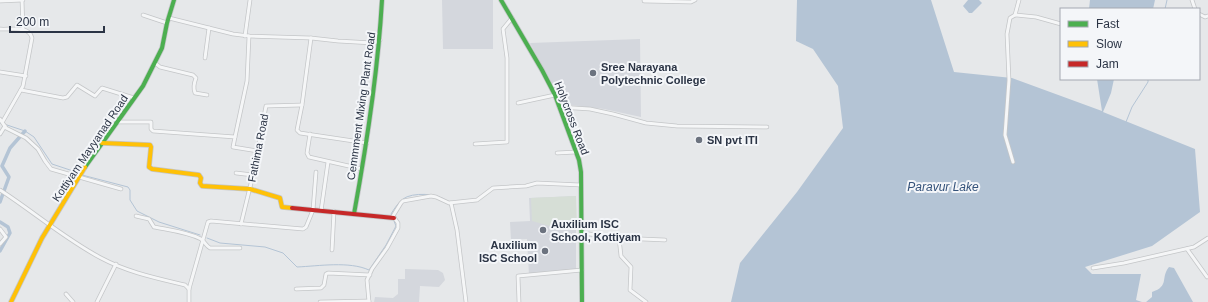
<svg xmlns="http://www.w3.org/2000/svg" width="1208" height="302" viewBox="0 0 1208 302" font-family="Helvetica,sans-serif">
  <rect width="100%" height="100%" fill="#e6e8ea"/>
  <!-- built -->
  <g fill="#d4d7dd">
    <path d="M442 0H493V49H443Z"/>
    <path d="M640 39 641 117 604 109 562 104 530 43Z"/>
    <path d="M576 196V271L529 275 527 239 511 240 510 222 530 221 529 198Z"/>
    <path d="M405 269 438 270 443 273 445 280 439 287 420 286 419 302H374L375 297 393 298 398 294V279H405Z"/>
  </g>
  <!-- green -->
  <path fill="#d6ded6" d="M576 196 577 226 567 224 558 227 550 226 532 221 531 198Z"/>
  <!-- water -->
  <g fill="#b4c4d5">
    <path d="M797 0H931L954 72 1012 78 1102 111 1097 79H1114L1111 93 1103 112 1195 149 1200 212 1152 246 1085 267 1092 274H1141L1136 300 1142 302H731L740 263 797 192 843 128 838 86 813 49 796 41Z"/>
    <path d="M968 0H979L982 3 972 13H969L963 6Z"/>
    <path d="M1090 0H1155L1153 9H1089Z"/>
    <path d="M1169 267 1174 268 1193 302H1146L1152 297V292C1170 286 1160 278 1169 267Z"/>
  </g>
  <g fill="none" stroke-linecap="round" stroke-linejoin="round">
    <!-- stream -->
    <g stroke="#b4c4d5" stroke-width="1">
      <path d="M1165 9 1167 0"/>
      <path d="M1126 122 1132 107 1148 82V79"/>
      <path d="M0 123H1"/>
      <path d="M7 125 25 131 34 137 52 164 76 172"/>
      <path d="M82 175 128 187 130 190V200L137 211 159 222 200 235"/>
      <path d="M392 216 391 214C394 209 398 203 403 199 412 192 438 193 447 201"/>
      <path d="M207 238 220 243 265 247 283 253 297 267C319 266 349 261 369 270L386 245 396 226 394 221"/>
    </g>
    <!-- canal -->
    <g stroke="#b4c4d5" stroke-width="3.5">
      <path d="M0 202 9 177 2 166 10 148 25 131"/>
      <path d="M0 222 8 227 10 233 0 251"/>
    </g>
    <defs>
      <g id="street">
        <path d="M22 0 23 30"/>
        <path d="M644 0V1L691 2 695 0"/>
        <path d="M1192 0 1195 9"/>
        <path d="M0 1 23 0"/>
        <path d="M1199 14 1205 17 1208 16"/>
        <path d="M143 15 167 23"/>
        <path d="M1015 15 1036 17 1061 24"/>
        <path d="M169 18 233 34 249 36 311 38 338 41 373 43 377 42 380 40"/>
        <path d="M0 29C10 30 29 25 32 38L23 86 3 121"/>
        <path d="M245 36 250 0"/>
        <path d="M311 38 302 105 297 130 300 133 367 143"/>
        <path d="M205 58 209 28"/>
        <path d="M155 63 160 67 193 75 196 78C194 83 193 88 195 93L207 95"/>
        <path d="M0 72 26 76"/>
        <path d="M21 90 63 98 67 97 77 85 95 96 102 88 134 98"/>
        <path d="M518 103 555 95"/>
        <path d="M559 107 590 109 613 114 646 123 677 126 767 127"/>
        <path d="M0 119 6 128 26 138 38 149 45 161 51 169 121 189"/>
        <path d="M117 122H151V129L153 131 235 137 233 147 258 151"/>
        <path d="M0 134 5 126"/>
        <path d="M310 134 307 153 309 157 362 169"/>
        <path d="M235 137 247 81 249 36"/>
        <path d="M475 144 507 142V58L503 29 512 18"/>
        <path d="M557 153 576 152"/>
        <path d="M1013 162 1005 135 1009 80 1007 34 1010 18 1015 15 1019 0"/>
        <path d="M236 173 253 175"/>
        <path d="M0 190C34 212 65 239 101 258 127 272 156 278 185 285L189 289"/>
        <path d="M451 203 457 230 466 302"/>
        <path d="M321 211 328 162"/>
        <path d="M136 216 149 219 154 227C169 230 187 232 201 239 205 242 206 246 210 248H240"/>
        <path d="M241 224 253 175 266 106 302 105"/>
        <path d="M0 229 6 237 0 244"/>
        <path d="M582 233 619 238 665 240"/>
        <path d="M619 238 621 256 631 267 630 290 646 302"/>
        <path d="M1187 249 1207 277"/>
        <path d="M332 250 334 211"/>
        <path d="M1093 268 1124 263 1194 247 1208 238"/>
        <path d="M296 289 321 288 324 285 326 274 328 273 370 275"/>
        <path d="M66 294 73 302"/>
        <path d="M97 302 116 264"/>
        <path d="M189 302V289L208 222 211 221 303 229 306 227 313 210 316 172"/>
        <path d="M320 302 369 301"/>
        <path d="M369 302 367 280 372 269 387 248 398 228V223L393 216 401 203 403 201 431 196 436 197 449 203 477 200 493 188 526 186 537 183 581 185"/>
        <path d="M519 302 518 276 582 270"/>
      </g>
      <g id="fast">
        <path d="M501 0 542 70 555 95 579 160 581 172 582 302"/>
        <path d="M85 167 143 86 162 48 167 23 174 0"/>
        <path d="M354 214C367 143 378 72 382 0"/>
      </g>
      <g id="slow">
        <path d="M102 143 150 145 151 147 149 167 152 169 199 175 201 178 200 183 202 186 250 189 280 198 282 207 292 208"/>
        <path d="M11 302 42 238 85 167"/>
      </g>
      <path id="jam" d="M292 208 394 218"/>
    </defs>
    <!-- street casing -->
    <use href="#street" stroke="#c4c6c8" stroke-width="4.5"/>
    <!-- fast casing -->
    <use href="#fast" stroke="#c4c6c8" stroke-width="5.5"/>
    <!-- slow casing -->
    <use href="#slow" stroke="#c4c6c8" stroke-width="5.5"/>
    <!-- jam casing -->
    <use href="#jam" stroke="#c4c6c8" stroke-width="5.5"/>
    <!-- street -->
    <use href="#street" stroke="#f5f6f7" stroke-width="3"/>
    <!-- fast -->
    <use href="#fast" stroke="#4caf50" stroke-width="4"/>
    <!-- slow -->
    <use href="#slow" stroke="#ffc107" stroke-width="4"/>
    <!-- jam -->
    <use href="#jam" stroke="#c62828" stroke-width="4"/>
  </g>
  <!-- markers -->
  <g fill="#6c737f" stroke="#f4f6f9" stroke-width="1.5">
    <circle cx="593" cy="73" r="4"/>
    <circle cx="699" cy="140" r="4"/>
    <circle cx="543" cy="230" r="4"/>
    <circle cx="545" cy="251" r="4"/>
  </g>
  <g text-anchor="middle" stroke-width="4" stroke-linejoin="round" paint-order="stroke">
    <!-- poi labels -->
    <g font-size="11" font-weight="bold" fill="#2b3445" stroke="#f4f6f9" text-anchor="start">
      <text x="601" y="71">Sree Narayana<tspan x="601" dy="13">Polytechnic College</tspan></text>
      <text x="707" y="144">SN pvt ITI</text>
      <text x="551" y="228">Auxilium ISC<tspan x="551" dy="13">School, Kottiyam</tspan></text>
      <text x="537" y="249" text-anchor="end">Auxilium<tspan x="537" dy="13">ISC School</tspan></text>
    </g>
    <!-- street labels -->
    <g font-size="11" fill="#2b3445" stroke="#f4f6f9">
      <text transform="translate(361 106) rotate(-82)" y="4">Cemmment Mixing Plant Road</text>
      <text transform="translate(572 118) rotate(69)" y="4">Holycross Road</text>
      <text transform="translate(90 148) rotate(-56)" y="4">Kottiyam Mayyanad Road</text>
      <text transform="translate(258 148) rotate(-79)" y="4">Fathima Road</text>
    </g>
    <!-- water labels -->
    <g font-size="12" font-style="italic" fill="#34527a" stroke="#f4f6f9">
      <text x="943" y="191">Paravur Lake</text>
    </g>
  </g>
  <!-- legend -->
  <rect x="1060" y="8" width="140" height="72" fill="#f4f6f9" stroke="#a4a8b1"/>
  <rect x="1068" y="21" width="20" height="6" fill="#4caf50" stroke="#a4a8b1"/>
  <text x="1096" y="28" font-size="12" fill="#2b3445">Fast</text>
  <rect x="1068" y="41" width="20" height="6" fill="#ffc107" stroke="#a4a8b1"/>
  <text x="1096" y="48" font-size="12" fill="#2b3445">Slow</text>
  <rect x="1068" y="61" width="20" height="6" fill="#c62828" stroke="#a4a8b1"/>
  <text x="1096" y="68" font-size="12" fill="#2b3445">Jam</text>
  <!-- scale -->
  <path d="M10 26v6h94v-6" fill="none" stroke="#2b3445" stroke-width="2"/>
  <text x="16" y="26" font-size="12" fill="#2b3445" stroke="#f4f6f9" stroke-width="3" paint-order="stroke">200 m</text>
</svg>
